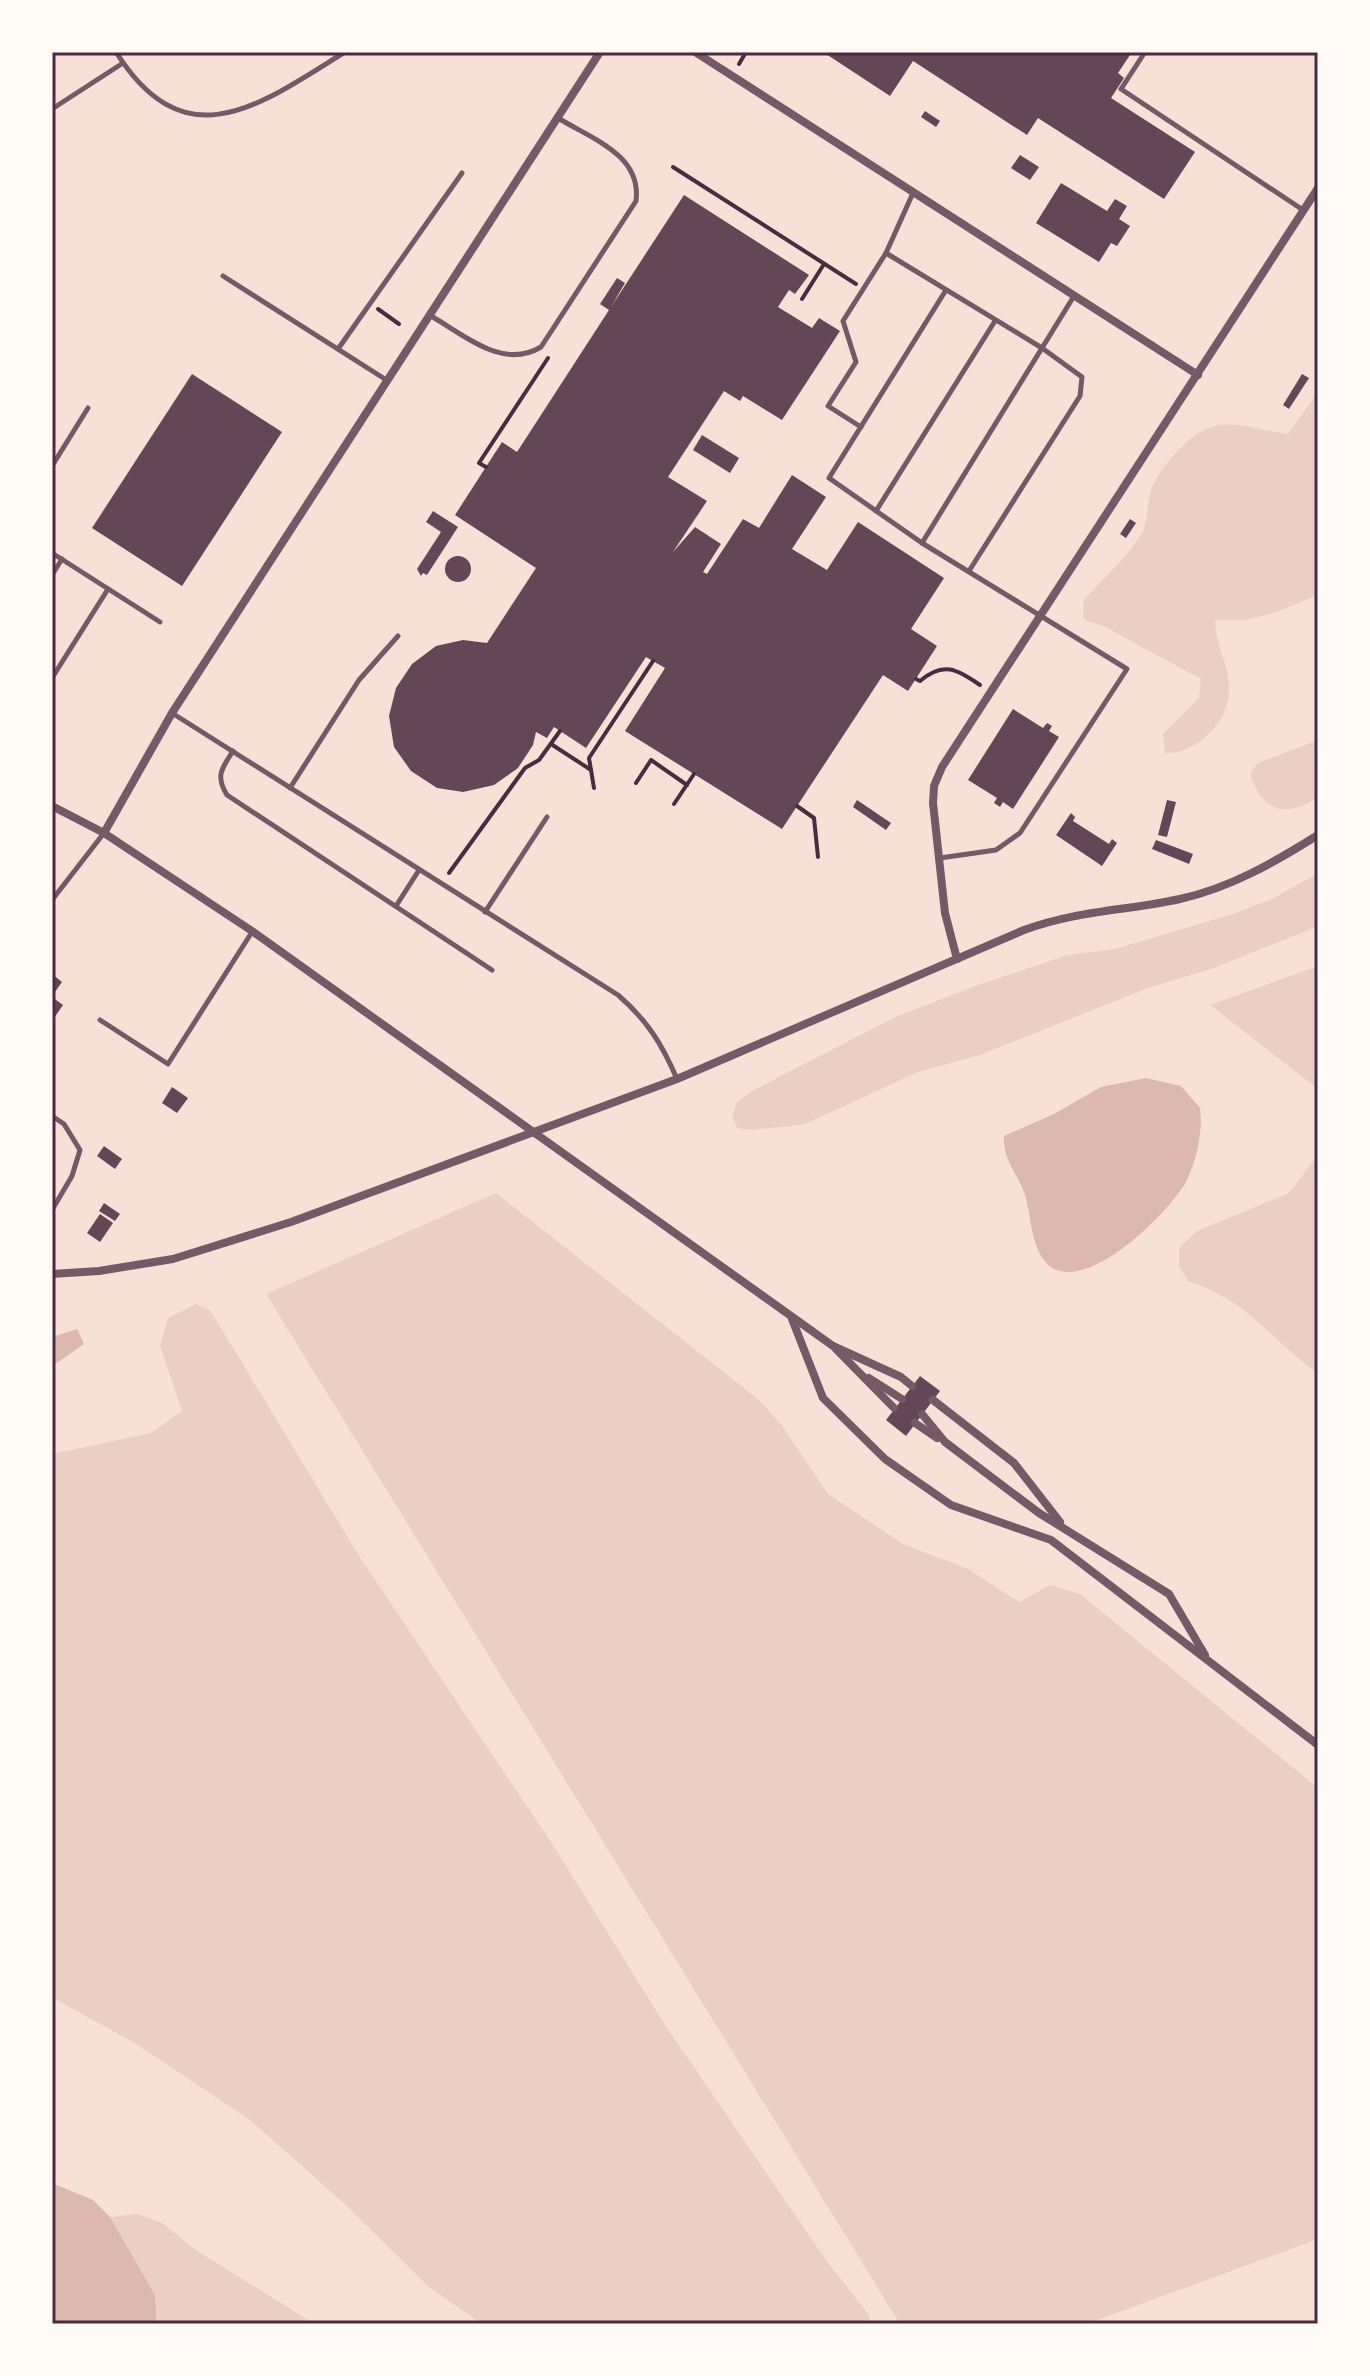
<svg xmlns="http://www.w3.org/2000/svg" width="1370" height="2376" viewBox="0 0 1370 2376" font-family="Inter,sans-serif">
  <rect width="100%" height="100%" fill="#f7e1d7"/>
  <!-- green -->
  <g fill="#ebcfc5">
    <path d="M1318 392V595L1274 613 1245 620H1215C1215 644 1229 665 1229 688 1231 720 1196 755 1165 753L1163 734 1199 698 1201 679 1103 626 1084 620 1083 601C1101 580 1125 560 1140 536 1149 523 1146 509 1150 494 1152 482 1164 467 1172 457 1213 410 1233 425 1288 434Z"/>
    <path d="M1318 740V797C1287 819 1261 812 1250 773L1258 763Z"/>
    <path d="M1318 873V926L1214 968 1148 988 980 1055 918 1072 803 1125 750 1130 737 1128 732 1116 737 1102 754 1090 893 1018 975 986 1067 955 1115 949 1233 914 1272 899Z"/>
    <path d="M1318 966V1089L1210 1005Z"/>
    <path d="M1318 1155V1373C1270 1341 1250 1300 1189 1282L1179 1266V1248L1197 1231 1289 1193Z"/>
    <path d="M496 1193 758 1399 781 1424 828 1494 903 1544 968 1569 1019 1602 1050 1585 1080 1594 1318 1788V2239L1087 2324H900L266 1294Z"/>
    <path d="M196 1304 210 1310 361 1559 555 1848 665 2025 828 2263 870 2316 869 2324H482L429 2287 348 2207 250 2120 138 2045 52 1997V1454L151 1433 182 1411 160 1346 168 1318Z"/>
    <path d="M138 2214 164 2224 194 2249 315 2324 158 2323 155 2295 110 2217Z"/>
  </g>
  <!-- water -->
  <g fill="#dcb8b0">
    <path d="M1146 1078 1181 1086 1200 1108C1203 1132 1197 1158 1187 1180 1171 1211 1089 1293 1051 1267 1032 1254 1031 1218 1026 1198 1020 1176 1002 1160 1004 1136L1054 1114 1101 1087Z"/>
    <path d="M77 1329 84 1344 54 1365 52 1389V1337Z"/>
    <path d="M52 2183 93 2200 110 2217 155 2295 157 2324H52Z"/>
  </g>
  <!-- building -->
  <g fill="#644757">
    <path d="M823 52H1132L1118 73 1124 78 1111 98 1195 152 1164 199 1038 118 1027 135 913 61 890 96Z"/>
    <path d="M925 111 940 121 936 127 921 117Z"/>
    <path d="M1020 155 1039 167 1030 180 1011 168Z"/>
    <path d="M1061 183 1107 211 1115 199 1127 206 1119 219 1130 226 1117 246 1111 243 1099 262 1036 223Z"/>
    <path d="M684 195 809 275 795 294 789 290 778 307 812 328 819 318 840 331 782 420 743 396 740 401 724 391 668 477 707 501 673 552 695 527 721 544 703 572 707 574 743 519 759 528 792 475 826 497 792 549 827 570 858 522 944 578 911 629 937 646 908 691 883 675 782 829 625 731 665 668 646 657 586 748 554 727 547 738 536 732 533 745 518 768 494 785 463 792 437 788 411 771 394 747 389 716 396 688 412 664 436 646 463 640 487 643 536 568 455 515 502 442 517 452 609 310 600 304 617 278 625 283 611 307Z"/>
    <path d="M192 374 282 432 182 586 92 528Z"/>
    <path d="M1302 374 1309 378 1289 409 1283 405Z"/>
    <path d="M702 435 739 458 730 473 693 450Z"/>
    <path d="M433 511 458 527 427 575 423 573 421 576 417 569 441 532 426 522Z"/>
    <path d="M1130 519 1136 523 1126 538 1120 534Z"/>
    <circle cx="458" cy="569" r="13"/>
    <path d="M1013 709 1043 728 1047 723 1052 726 1049 731 1059 737 1013 809 1003 802 1000 807 994 803 997 798 968 780Z"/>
    <path d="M857 800 891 823 886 830 853 807Z"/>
    <path d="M1167 800 1176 802 1167 837 1158 835Z"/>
    <path d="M1071 813 1075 817 1073 821 1109 844 1112 839 1117 843 1102 866 1056 835Z"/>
    <path d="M1156 840 1193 854 1189 864 1152 849Z"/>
    <path d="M52 974 62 982 52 996Z"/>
    <path d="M52 997 63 1005 52 1021Z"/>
    <path d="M172 1087 188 1098 177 1113 162 1103Z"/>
    <path d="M104 1146 122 1159 115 1169 97 1156Z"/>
    <path d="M104 1203 120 1214 115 1221 99 1211Z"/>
    <path d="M100 1214 113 1223 100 1242 87 1233Z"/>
    <path d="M920 1376 940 1391 906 1436 886 1420Z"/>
  </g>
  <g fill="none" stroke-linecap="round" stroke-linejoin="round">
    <!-- path -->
    <g stroke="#4a2c40" stroke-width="4">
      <path d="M739 64 746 52"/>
      <path d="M673 167 856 284"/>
      <path d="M802 299 824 264"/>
      <path d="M378 309 399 324"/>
      <path d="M486 467 479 463 548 358"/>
      <path d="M916 679 920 681C943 661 957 669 980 685"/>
      <path d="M551 744 591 770"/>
      <path d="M636 783 651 760 687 785"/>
      <path d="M594 788 589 758 653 661"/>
      <path d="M674 804 694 774"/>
      <path d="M797 806 814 818 818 857"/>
      <path d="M449 873 525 768 539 760 560 731"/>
    </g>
    <!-- service -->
    <g stroke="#755966" stroke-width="5">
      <path d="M116 52C186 163 261 104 345 52"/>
      <path d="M1145 52 1121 89 1303 210"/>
      <path d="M52 109 123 63"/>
      <path d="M886 253 1042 348 1082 377 1080 396 969 571"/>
      <path d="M223 276 388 381"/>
      <path d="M431 316C466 336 503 370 541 347L636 201C642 155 592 139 558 118"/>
      <path d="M338 349 462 173"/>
      <path d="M861 427 828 406 856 362 843 321 886 253 913 193"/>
      <path d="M52 466 88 408"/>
      <path d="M876 511 995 321"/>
      <path d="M922 543 1074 296"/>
      <path d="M52 553 160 622"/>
      <path d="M52 575 62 559"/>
      <path d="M52 678 108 589"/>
      <path d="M172 713 618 995C647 1020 662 1044 677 1079"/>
      <path d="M233 751C222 768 215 776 227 795L492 970"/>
      <path d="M290 788 359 680 398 636"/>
      <path d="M940 858 996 850 1020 833 1127 669 922 543 829 478 946 290"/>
      <path d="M52 900 104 833"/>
      <path d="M396 906 419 870"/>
      <path d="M485 912 547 817"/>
      <path d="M100 1020 168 1064 252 932"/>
      <path d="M52 1116 64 1124 80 1150 72 1176 52 1210"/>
    </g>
    <!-- minor -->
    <g stroke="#755966" stroke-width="8">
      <path d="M695 52 1198 375"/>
      <path d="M52 806 104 833 252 931 833 1346 901 1377 912 1386"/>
      <path d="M104 833 172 713 600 52"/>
      <path d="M957 959 945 913 933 803 934 786 942 767 1318 188"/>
      <path d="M52 1274 99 1271 173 1259 291 1222 677 1079 1024 930C1079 910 1125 911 1180 899 1230 888 1275 862 1318 835"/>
      <path d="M792 1319 823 1398 885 1459 951 1505 1051 1540 1318 1745"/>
      <path d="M836 1349 894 1408"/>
      <path d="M869 1378 902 1399"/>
      <path d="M933 1400 1014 1463 1060 1522"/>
      <path d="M922 1414 945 1442 1039 1513 1169 1594 1205 1655"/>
      <path d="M915 1423 937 1438"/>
    </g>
  </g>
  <!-- border -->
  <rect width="1370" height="2376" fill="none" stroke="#fffaf5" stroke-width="108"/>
  <rect x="54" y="54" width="1262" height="2268" fill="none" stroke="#4a2c40" stroke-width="3"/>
</svg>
